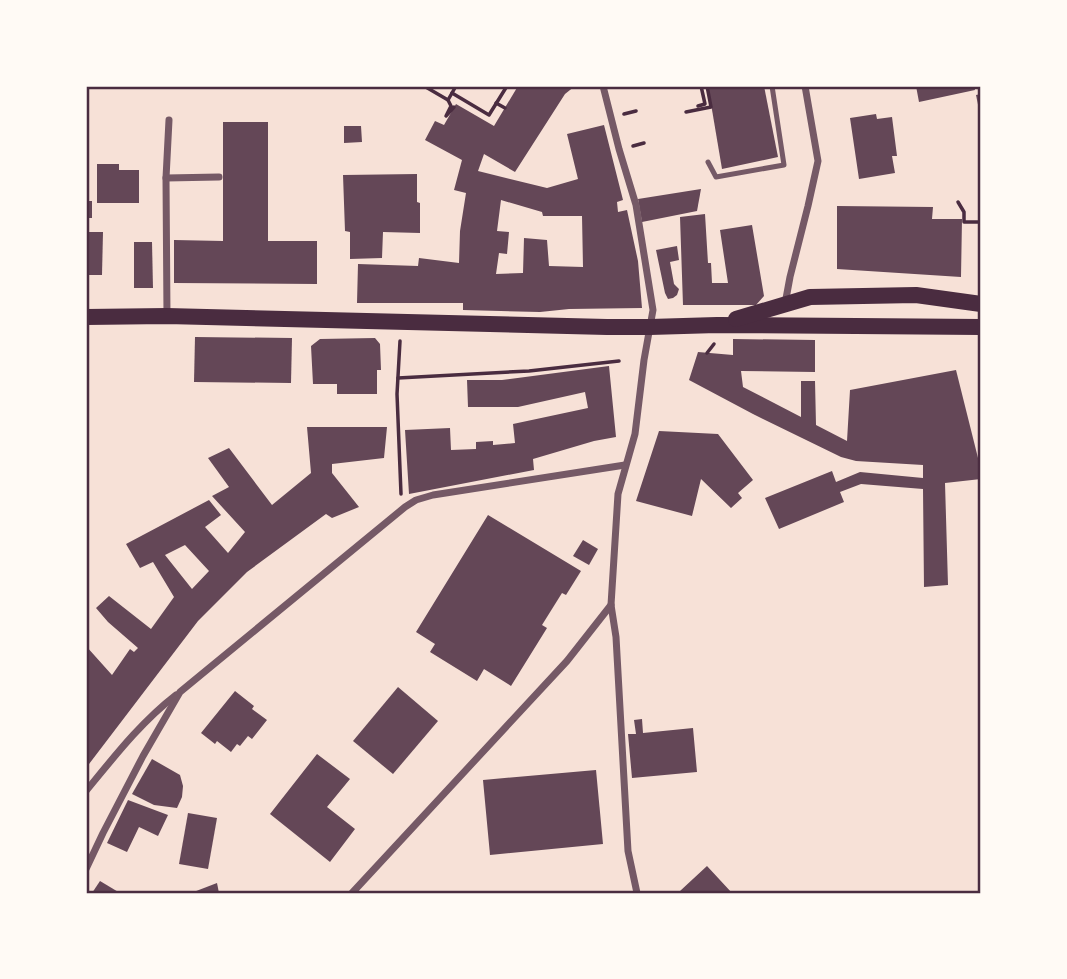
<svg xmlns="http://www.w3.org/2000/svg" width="1067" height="979" viewBox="0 0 1067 979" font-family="'Crimson Pro',serif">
  <rect width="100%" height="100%" fill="#f7e1d7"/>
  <!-- building -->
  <g fill="#644757" fill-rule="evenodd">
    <path d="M518 86H575L565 94 515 172 484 154 478 171 547 188 578 179 567 134 604 125 623 200 617 202 618 212 627 210 638 261 642 308 569 309 540 312 463 310V303H357L358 264 418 266 419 258 459 263 460 231 466 193 454 190 462 160 425 140 435 121 444 125 456 104 494 126ZM501 200 542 212 543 216H582L583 267 549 266 547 240 524 238 523 273 496 274 499 253 507 254 509 232 497 231Z"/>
    <path d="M708 86H764L778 157 722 169Z"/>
    <path d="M916 86H974L975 90 919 102Z"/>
    <path d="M981 94V114H980L976 95Z"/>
    <path d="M876 114 877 119 892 117 897 156H892L895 173 859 179 850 118Z"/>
    <path d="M223 122H268V241H317V284L174 283V240L223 241Z"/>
    <path d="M344 126H361L362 142 344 143Z"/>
    <path d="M97 164H119V170H139V203H97Z"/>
    <path d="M417 174V202L420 203V233L383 232 382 258 350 259V232L345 231 343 175Z"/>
    <path d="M701 189 697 211 642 222 638 199Z"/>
    <rect x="86" y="201" width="6" height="17"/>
    <path d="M837 206 933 207 932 219H962L961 277 837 269Z"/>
    <path d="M705 214 708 263H711L712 283H728L720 230 752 225 764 296 756 305H683L680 217Z"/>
    <path d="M86 232H103L102 275H86Z"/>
    <path d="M134 242H152L153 288H134Z"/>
    <path d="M677 246 679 260 670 262 674 284 679 289 677 295 673 298 668 299 665 293 656 250Z"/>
    <path d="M195 337 292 338 291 383 194 382Z"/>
    <path d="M375 338 380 344 381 370H377V394H337V384H313L311 346 320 339Z"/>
    <path d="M733 339 815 340V372L741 371 743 387 801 417V381H815L816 425 847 441 850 390 956 370 978 458H981V479L945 483 948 585 924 587 923 489 861 484 840 492 844 502 779 529 765 498 832 471 836 482 860 472 923 478V465L856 461 841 457 753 414 689 380 698 352 733 355Z"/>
    <path d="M609 366 616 437 594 441 533 459 534 470 409 494 405 430 450 428 451 450 476 449V442L493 441V445L515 443 513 424 588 408 585 392 518 407H468L467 380H502Z"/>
    <path d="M307 427H387L384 458 332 464V473L359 507 332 518 326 514 247 572 198 621 86 768V646L112 675 130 649 134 652 138 648 108 622 96 608 109 596 151 629 174 597 153 562 140 568 126 544 209 500 221 515 205 527 228 553 245 532 212 496 229 487 208 458 229 448 272 505 311 473ZM185 545 209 571 192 589 165 555Z"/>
    <path d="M659 431 718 434 753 480 738 493 742 498 731 508 701 479 692 516 636 501Z"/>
    <path d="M488 515 581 571 566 595 562 593 542 625 547 628 511 686 484 669 477 681 430 652 435 644 416 632Z"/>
    <path d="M583 540 598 549 589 565 573 556Z"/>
    <path d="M398 687 438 721 393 774 353 741Z"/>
    <path d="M235 691 254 706 252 709 267 720 252 739 248 736 240 746 237 744 231 752 217 741 215 744 201 733Z"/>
    <path d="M642 719 643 733 693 728 697 772 632 778 628 734H636L634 720Z"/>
    <path d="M317 754 350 779 327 807 355 829 330 862 270 814Z"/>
    <path d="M152 759 180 775 183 786 182 797 177 808 154 805 132 794Z"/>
    <path d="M596 770 603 844 490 855 483 780Z"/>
    <path d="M128 800 168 815 158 836 139 827 127 852 107 843Z"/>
    <path d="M188 813 217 818 208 869 179 864Z"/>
    <path d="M707 866 732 893H677L680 891Z"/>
    <path d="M100 881 120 893H92Z"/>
    <path d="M217 883 219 893H191Z"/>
  </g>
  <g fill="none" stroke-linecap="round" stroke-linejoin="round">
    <!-- path -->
    <g stroke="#4a2c40" stroke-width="3.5">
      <path d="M424 86 448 100 456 86"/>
      <path d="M452 93 489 115 507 86"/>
      <path d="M448 100 451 106 446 116 454 107"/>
      <path d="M496 103 505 108"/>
      <path d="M698 106 705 104 701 86"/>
      <path d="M686 112 711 107 707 86"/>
      <path d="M624 114 636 111"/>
      <path d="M633 146 644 143"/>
      <path d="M958 202 964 212V222H981"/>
      <path d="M400 341 397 394 401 494"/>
      <path d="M707 353 714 344"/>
      <path d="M398 378 529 371 619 361"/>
    </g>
    <!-- service -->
    <path stroke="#755966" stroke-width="5" d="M708 162 716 177 784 165 772 86"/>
    <!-- minor -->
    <g stroke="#755966" stroke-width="7">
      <path d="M603 86 619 149 636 205 653 310 644 360 635 434 618 494 611 605 616 637 628 851 637 893"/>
      <path d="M166 178 219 177"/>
      <path d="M785 304 790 277 808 206 818 161 805 86"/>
      <path d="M167 316 166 178 169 120"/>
      <path d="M86 791C114 757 141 722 176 695"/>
      <path d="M86 869 103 833 143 756 180 692 405 507 416 500 433 495 625 465"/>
      <path d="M352 893 567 661 611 605"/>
    </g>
    <!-- primary -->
    <g stroke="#4a2c40" stroke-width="16">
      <path d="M86 317 167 316 607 327H650L717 325 981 327"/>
      <path d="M736 319 810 297 916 295 981 304"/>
    </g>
  </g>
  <!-- border -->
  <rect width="1067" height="979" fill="none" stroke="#fffaf5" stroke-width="175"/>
  <rect x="88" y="88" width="891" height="804" fill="none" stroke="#4a2c40" stroke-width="2.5"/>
</svg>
